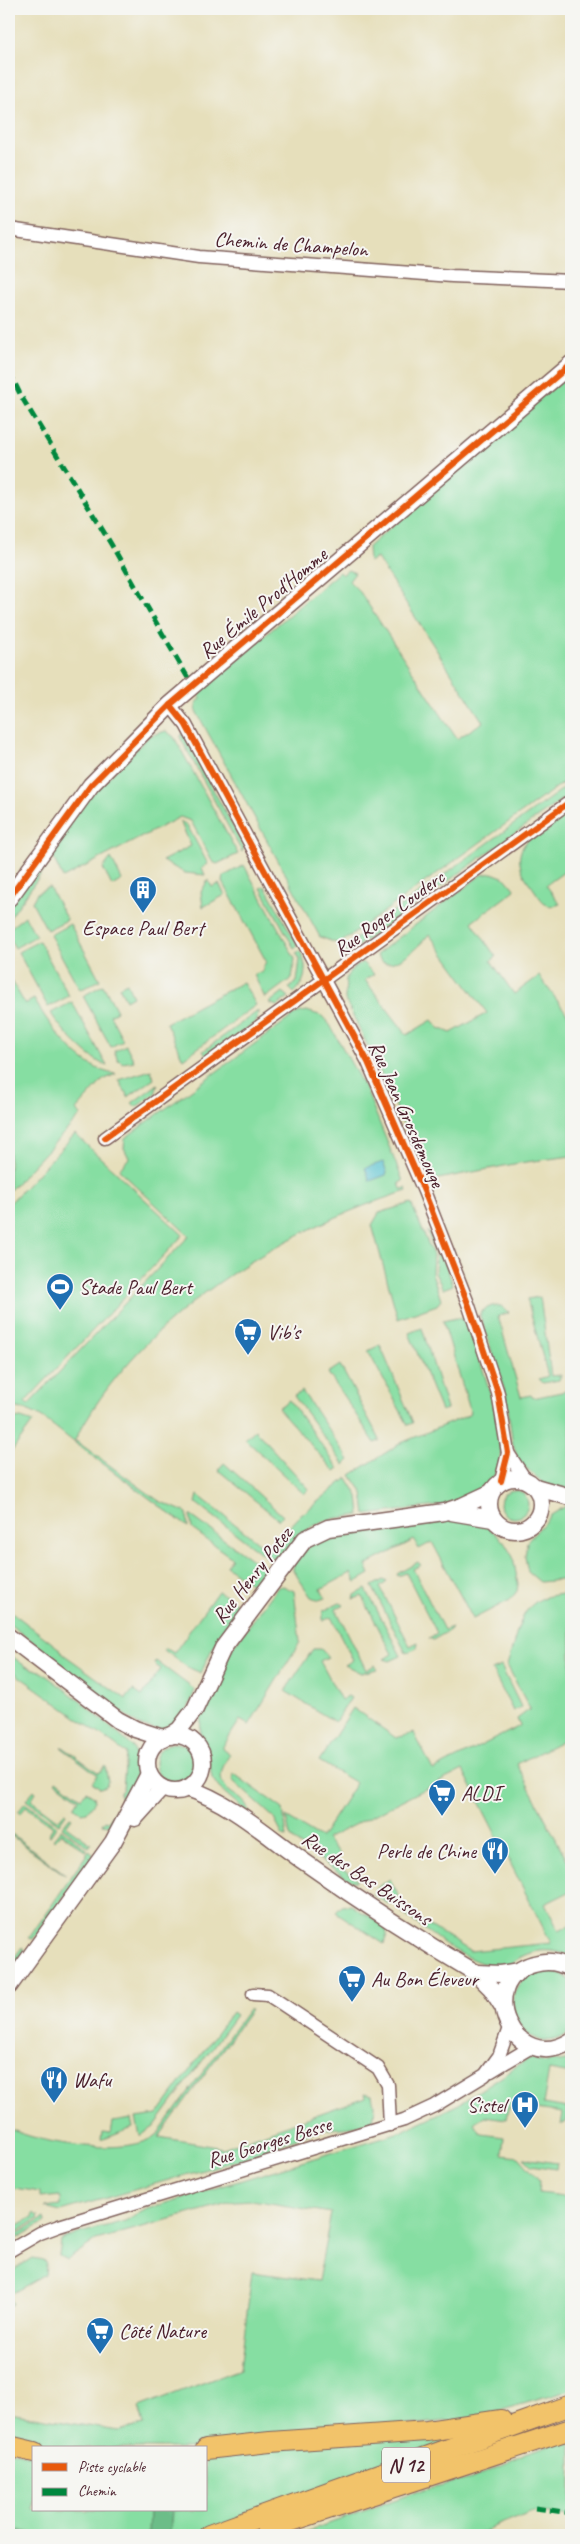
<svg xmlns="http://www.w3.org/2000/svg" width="580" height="2544" viewBox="0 0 580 2544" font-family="Caveat,sans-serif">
  <rect width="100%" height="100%" fill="#f6f6f2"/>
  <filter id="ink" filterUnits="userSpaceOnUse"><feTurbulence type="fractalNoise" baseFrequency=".02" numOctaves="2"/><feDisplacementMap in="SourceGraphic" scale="10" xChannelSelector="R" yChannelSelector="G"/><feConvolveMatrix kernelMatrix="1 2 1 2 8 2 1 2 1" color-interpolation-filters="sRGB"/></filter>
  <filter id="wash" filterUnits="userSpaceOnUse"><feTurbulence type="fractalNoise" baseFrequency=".0096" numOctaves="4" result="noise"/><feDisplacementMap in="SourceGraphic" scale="20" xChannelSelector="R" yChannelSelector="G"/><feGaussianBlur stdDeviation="1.12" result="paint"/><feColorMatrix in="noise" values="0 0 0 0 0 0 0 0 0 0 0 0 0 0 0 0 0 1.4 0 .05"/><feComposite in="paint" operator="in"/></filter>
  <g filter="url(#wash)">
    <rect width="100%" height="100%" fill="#e6dfbb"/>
    <!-- green -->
    <g fill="#86dea2" stroke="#687e66">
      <path d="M571 370V777L339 944 320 937 196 711 197 702 201 699 198 693 339 572 342 575 348 570 355 573 349 581 360 592 457 739 483 722 377 558 369 562 368 547Z"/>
      <path d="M166 731 174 737 238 854 217 864 213 862 191 821 180 817 63 878 53 857 9 919V903L82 805 149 736Z"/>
      <path d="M183 733 244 847 242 852 180 737Z"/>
      <path d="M571 783V793L347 954 346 948 351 942Z"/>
      <path d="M571 809V867L546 885 560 904 551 907C541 903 536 891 530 884 500 844 542 830 571 809Z"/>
      <path d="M180 821 187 825 208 864 202 868 205 875 185 873 162 861 191 846Z"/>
      <path d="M111 858 122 880 112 886 103 868Z"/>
      <path d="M244 865 295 959 292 978 265 998 254 975 262 971 266 961 223 882 224 876Z"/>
      <path d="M492 873 505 878 515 890 472 922 496 957 491 961 514 994 539 976 571 1019V1156L519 1163 433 1180 425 1175 388 1088 345 999 346 979 350 971 362 962 374 974 365 980 407 1035 432 1020 439 1028 451 1033 487 1013 429 934C421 945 397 968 382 962L376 955 481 875Z"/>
      <path d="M208 880 212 887 219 884 225 895 203 907 201 892Z"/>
      <path d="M265 886 298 946 294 948 261 888Z"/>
      <path d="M49 887 67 920 47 930 32 902 37 893Z"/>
      <path d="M25 916 36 936 15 948 9 937 10 928Z"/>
      <path d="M70 924 100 980 80 990 50 935Z"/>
      <path d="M39 941 69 996 48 1007 18 952Z"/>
      <path d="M300 951C308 966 307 981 294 993L289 988 297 982 300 959 296 953Z"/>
      <path d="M9 976 25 1004 34 999C50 1027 82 1071 116 1074L103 1080 76 1110 81 1115 9 1191Z"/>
      <path d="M243 982 256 1005 183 1059 166 1023Z"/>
      <path d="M127 983 133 996 126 1000 119 987Z"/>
      <path d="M103 985 117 1011 110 1015 123 1040 111 1047 83 996Z"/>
      <path d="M283 992 289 997 277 1006 269 1003Z"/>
      <path d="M72 1002 107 1066C90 1060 60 1029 51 1013Z"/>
      <path d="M258 1011 257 1021 207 1057 203 1051Z"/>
      <path d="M307 1011 322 1016 330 1025 367 1092 403 1181 399 1183 401 1189 406 1188 407 1191C279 1230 136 1319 74 1442 55 1428 33 1405 9 1408V1204L75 1134 183 1235 25 1402 28 1405 189 1236 119 1170 129 1158 124 1148 125 1138 297 1013Z"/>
      <path d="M126 1045 134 1061 123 1063 118 1060 114 1051Z"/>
      <path d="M151 1070 154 1079 128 1097 119 1080Z"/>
      <path d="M158 1084 155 1094 136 1107 132 1103Z"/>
      <path d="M411 1203 433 1255 432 1273 441 1300 437 1305 398 1319 372 1225 379 1213Z"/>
      <path d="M427 1231 438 1241 453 1285 443 1289 435 1273 436 1255Z"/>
      <path d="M540 1297 551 1376 561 1375 559 1380 543 1383 539 1379 548 1376 527 1299Z"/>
      <path d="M492 1306H501L509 1313 498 1316 521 1397 531 1395 533 1398 571 1390V1489L547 1486 519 1462 513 1445 506 1395 480 1316 483 1310Z"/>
      <path d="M456 1318 463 1319 468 1326C478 1356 509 1436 499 1465 494 1482 476 1494 461 1503L366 1515 363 1493 351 1475 401 1443 469 1415 470 1410 443 1321Z"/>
      <path d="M422 1328 447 1409 441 1411 409 1333Z"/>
      <path d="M380 1345 413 1423 408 1425 368 1351Z"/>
      <path d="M340 1365 380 1440 375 1443 328 1373Z"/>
      <path d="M302 1391 349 1460 344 1465 294 1396Z"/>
      <path d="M289 1400 339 1469 335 1472 278 1408Z"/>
      <path d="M21 1418 33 1422 9 1455V1420Z"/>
      <path d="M255 1430 309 1489 304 1494 245 1439Z"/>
      <path d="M76 1441 159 1501 187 1513 188 1527 75 1443Z"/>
      <path d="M224 1463 283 1516 279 1520 218 1470Z"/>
      <path d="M347 1478 358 1496 360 1515 331 1519 311 1527 277 1559 265 1556 196 1503 198 1495 268 1550 300 1516Z"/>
      <circle cx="514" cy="1504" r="14"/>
      <path d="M571 1503V1528L567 1529 571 1579 540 1582 528 1572 525 1557 527 1542 551 1515Z"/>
      <path d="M190 1515 265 1569 266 1576 261 1584H252L226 1566 232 1558 192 1529Z"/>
      <path d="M457 1517 485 1524 504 1542 513 1557 518 1584 517 1591 510 1600 473 1619 432 1542 419 1549 414 1540 366 1565 370 1574 356 1582 351 1573 321 1589 325 1598 319 1600 311 1597 293 1570C293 1555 313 1543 325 1536Z"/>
      <path d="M418 1562 421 1565 413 1569 444 1630 452 1627 450 1630 433 1640 429 1638 437 1633 406 1573 398 1576 397 1574Z"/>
      <path d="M383 1580 387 1582 380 1587 410 1646 418 1642 417 1648 406 1653 372 1586Z"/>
      <path d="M283 1586 294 1591 300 1642 249 1725 240 1720 222 1748 230 1754C202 1797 250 1790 248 1813L219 1788 212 1778 208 1754 200 1735 201 1718 221 1663 278 1587Z"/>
      <path d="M366 1589 401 1656 390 1661 384 1659 392 1654 362 1596 354 1599 355 1595Z"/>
      <path d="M218 1591 243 1608 211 1651 201 1673 187 1667 164 1650 165 1648 174 1653Z"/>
      <path d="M571 1594V1596L564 1600 571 1614V1736L517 1764 571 1868V1891L545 1904 559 1931 571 1925V1956C555 1950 539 1948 523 1956 517 1959 512 1964 506 1965 474 1972 428 1931 402 1913L408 1912 470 1951 551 1943 463 1770 326 1839 340 1854 334 1863 358 1879 356 1881H351L294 1841 290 1836 286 1817 321 1838 356 1783 319 1761 353 1708 396 1738 414 1733 433 1770 520 1726 517 1719 530 1709 507 1665C521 1624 519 1593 571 1594Z"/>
      <path d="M340 1603 344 1605 336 1609 366 1670 375 1665 377 1669 361 1673 345 1665 353 1660 331 1617 323 1621V1611Z"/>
      <path d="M9 1610 61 1650 63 1654 126 1699 133 1690 142 1696 161 1669 154 1664 156 1661 195 1690 189 1706 171 1728 162 1730 140 1726 49 1659 37 1645 9 1624Z"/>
      <path d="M313 1649H321L328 1657 320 1661 341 1700 348 1696 351 1698 335 1722 285 1691Z"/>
      <path d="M9 1654 25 1666 40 1671 79 1700 132 1746C147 1774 125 1802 109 1825L102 1824 105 1820 108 1821 121 1804 120 1792 123 1789 126 1753 9 1669Z"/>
      <path d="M501 1666 521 1707 513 1711 492 1670Z"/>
      <circle cx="175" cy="1763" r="20"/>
      <path d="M63 1747 99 1773 105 1766 108 1781 106 1786 100 1788 92 1782 98 1775 62 1748Z"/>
      <path d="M233 1773 283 1809 287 1837 283 1836 273 1817 232 1780Z"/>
      <path d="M57 1780 81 1798 86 1791 94 1796 95 1801 87 1812 82 1813 74 1807 79 1799 56 1782Z"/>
      <path d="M34 1790 36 1792 31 1800 58 1820 64 1813 66 1814 59 1824 26 1800Z"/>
      <path d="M25 1803 57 1826 50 1836 48 1835 53 1827 26 1807 20 1814 18 1812Z"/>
      <path d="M70 1817 72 1818 66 1826 91 1844 89 1847 62 1827Z"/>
      <path d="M61 1829 87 1849 86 1851 61 1833 55 1840 53 1839Z"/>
      <path d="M9 1832 65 1874V1875L9 1834Z"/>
      <path d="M89 1851 94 1855 33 1939 29 1938Z"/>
      <path d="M390 1879 399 1896 390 1905 373 1894 379 1886Z"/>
      <path d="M351 1905 385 1926 387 1934 384 1944 336 1912 342 1906Z"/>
      <path d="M22 1947 25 1953 9 1976V1965Z"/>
      <path d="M546 1971 562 1974 571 1981V2030C525 2072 480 1979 546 1971Z"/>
      <path d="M248 2010H251L159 2137 223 2148 366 2097 365 2093 372 2095 375 2110 373 2121C358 2129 340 2127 324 2130 300 2135 280 2145 259 2154L61 2211 45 2207 60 2205V2196L40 2198V2192L9 2187V2128C37 2144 133 2158 158 2134Z"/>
      <path d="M232 2012 236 2015 154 2127 140 2136 136 2118 157 2115Z"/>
      <path d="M529 2058 547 2062 551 2060 560 2062 565 2061 571 2063V2074L549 2070 543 2104 568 2108 567 2121 561 2125 563 2113 510 2105 507 2119 484 2116 474 2124 482 2134 504 2137 502 2155 519 2157 540 2181 539 2193 571 2197V2390L475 2418 190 2448H38L9 2442V2413L118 2431 144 2425 139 2407 240 2369 252 2272 318 2281 331 2213 252 2200 235 2201 96 2240 67 2260 59 2256 61 2241 80 2233 125 2221 147 2209 400 2132 459 2104Z"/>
      <path d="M131 2119 133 2128 101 2140 102 2132 111 2133 113 2122Z"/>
      <path d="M524 2158 557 2163 556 2169 531 2165Z"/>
      <path d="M34 2213 39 2216 38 2219 9 2237V2230L33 2217Z"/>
      <path d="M44 2218 45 2222 9 2243V2239Z"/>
      <path d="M32 2258 43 2260 46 2264 45 2275 9 2295 13 2304 9 2306V2273Z"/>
      <path d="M457 2432 460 2440 196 2535H9V2451L34 2456V2510H206V2454Z"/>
      <path d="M571 2438V2516L530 2512 473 2535H298L424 2489 471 2479 504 2465 525 2453Z"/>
    </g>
    <!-- forest -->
    <g fill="#6cbd88" stroke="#5b6e5a">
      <path d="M149 2510H172L170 2535H148Z"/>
      <path d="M9 2528 39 2535H9Z"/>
    </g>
    <!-- water -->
    <path fill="#56c2d1" stroke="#50707e" d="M383 1162 387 1172 386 1175 370 1181 365 1168Z"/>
  </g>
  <g filter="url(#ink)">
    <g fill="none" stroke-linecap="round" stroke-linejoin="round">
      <defs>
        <g id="minor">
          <path d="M9 229 199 257 452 276 571 281"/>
          <path d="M170 705 186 725 368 1062 424 1191 469 1306 498 1393 508 1453 501 1481"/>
          <path d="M105 1138 571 801"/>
          <path d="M508 1453 525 1479"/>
          <path d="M253 1994 268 1995 279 2002 378 2068 388 2085 390 2125"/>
          <path d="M491 2071 533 2046"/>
          <path d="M9 2251 40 2233 59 2226 404 2120 434 2106 485 2075 499 2056 509 2028"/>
        </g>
        <g id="tertiary">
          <path d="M9 898 91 785 170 705 571 364"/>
          <circle cx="515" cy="1504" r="26"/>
          <path d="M535 1487 570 1497"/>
          <path d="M451 1512 493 1519"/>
          <path d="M9 1637 118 1720 135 1729 163 1738"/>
          <circle cx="175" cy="1763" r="28"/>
          <path d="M170 1736 179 1730 195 1709 223 1648 305 1539 328 1528 444 1512 462 1506 490 1493"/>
          <path d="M187 1788C232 1803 267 1836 306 1863 361 1902 418 1939 476 1973L491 1988 503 2007"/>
          <path d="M135 1818 162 1788"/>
          <path d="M571 1969C560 1962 547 1960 534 1964 472 1981 514 2077 571 2041"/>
          <path d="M476 1973 501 1974 520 1971"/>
          <path d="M9 1986 113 1842 149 1774"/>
        </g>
        <g id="primary">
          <path d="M9 2446 34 2452"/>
          <path d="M206 2449 270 2442 427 2431 501 2420"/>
          <path d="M267 2529 571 2429"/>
          <path d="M209 2535 571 2405"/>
        </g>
      </defs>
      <!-- minor casing -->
      <use href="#minor" stroke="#81625d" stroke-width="15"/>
      <!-- tertiary casing -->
      <use href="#tertiary" stroke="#81625d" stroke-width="19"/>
      <!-- primary casing -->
      <use href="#primary" stroke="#81625d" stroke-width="22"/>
      <!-- minor -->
      <use href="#minor" stroke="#fff" stroke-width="12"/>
      <!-- tertiary -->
      <use href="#tertiary" stroke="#fff" stroke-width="16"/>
      <!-- primary -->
      <use href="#primary" stroke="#f2c36a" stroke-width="20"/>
      <!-- quiet -->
      <g stroke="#00873e" stroke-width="5" stroke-dasharray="10 5" stroke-linecap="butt">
        <path d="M9 371 21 396 111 544 192 685"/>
        <path d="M535 2508 571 2513"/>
      </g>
      <defs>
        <g id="cycleway">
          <path d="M170 705 186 725 368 1062 424 1191 469 1306 498 1393 508 1453 501 1481"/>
          <path d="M9 898 91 785 170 705 571 364"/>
          <path d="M105 1138 571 801"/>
        </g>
      </defs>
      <!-- cycleway casing -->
      <use href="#cycleway" stroke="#f6f6f2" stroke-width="9"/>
      <!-- cycleway -->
      <use href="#cycleway" stroke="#e8590c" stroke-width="6"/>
    </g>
  </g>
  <!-- icons -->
  <defs>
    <symbol id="building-pin" viewBox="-11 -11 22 30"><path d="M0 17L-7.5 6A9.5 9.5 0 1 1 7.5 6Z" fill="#1f6fb2" stroke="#f6f6f2"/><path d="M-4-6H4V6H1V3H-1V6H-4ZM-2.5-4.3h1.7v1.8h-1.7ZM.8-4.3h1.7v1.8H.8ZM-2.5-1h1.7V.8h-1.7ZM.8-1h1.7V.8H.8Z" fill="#fff"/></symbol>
    <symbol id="stadium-pin" viewBox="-11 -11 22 30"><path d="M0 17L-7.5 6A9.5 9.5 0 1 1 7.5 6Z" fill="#1f6fb2" stroke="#f6f6f2"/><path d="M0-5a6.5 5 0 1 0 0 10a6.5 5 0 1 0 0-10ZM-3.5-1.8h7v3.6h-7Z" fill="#fff"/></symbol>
    <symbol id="supermarket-pin" viewBox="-11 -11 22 30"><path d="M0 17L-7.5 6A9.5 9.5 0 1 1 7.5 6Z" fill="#1f6fb2" stroke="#f6f6f2"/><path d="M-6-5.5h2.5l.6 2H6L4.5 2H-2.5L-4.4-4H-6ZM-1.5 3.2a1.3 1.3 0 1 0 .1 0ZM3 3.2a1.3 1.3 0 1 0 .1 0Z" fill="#fff"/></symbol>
    <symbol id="restaurant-pin" viewBox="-11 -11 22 30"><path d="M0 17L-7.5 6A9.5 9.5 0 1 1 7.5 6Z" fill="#1f6fb2" stroke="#f6f6f2"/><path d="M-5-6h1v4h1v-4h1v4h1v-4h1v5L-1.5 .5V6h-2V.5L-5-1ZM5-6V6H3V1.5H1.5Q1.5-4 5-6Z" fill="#fff"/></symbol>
    <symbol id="hospital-pin" viewBox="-11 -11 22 30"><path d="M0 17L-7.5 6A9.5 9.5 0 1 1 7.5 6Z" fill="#1f6fb2" stroke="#f6f6f2"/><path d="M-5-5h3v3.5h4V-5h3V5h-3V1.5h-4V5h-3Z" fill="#fff"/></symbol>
  </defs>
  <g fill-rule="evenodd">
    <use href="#building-pin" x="127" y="874" width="32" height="43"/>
    <use href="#stadium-pin" x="44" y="1271" width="32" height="43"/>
    <use href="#supermarket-pin" x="232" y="1316" width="32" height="43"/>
    <use href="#supermarket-pin" x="426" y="1777" width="32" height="43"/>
    <use href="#restaurant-pin" x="479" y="1835" width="32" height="43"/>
    <use href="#supermarket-pin" x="336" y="1963" width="32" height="43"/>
    <use href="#restaurant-pin" x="38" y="2064" width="32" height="43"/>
    <use href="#hospital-pin" x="509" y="2089" width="32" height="43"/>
    <use href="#supermarket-pin" x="84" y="2315" width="32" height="43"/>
  </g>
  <g text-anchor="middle" stroke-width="4" stroke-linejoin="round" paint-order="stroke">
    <!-- shield labels -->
    <rect fill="#f6f6f2" stroke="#7e6067" stroke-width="1" x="382" y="2447.5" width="48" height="35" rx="4"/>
    <g font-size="20" font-weight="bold" fill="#4a1f2b">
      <text x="406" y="2472">N 12</text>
    </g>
    <!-- street labels -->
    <g font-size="21" fill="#4a1f2b" stroke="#f6f6f2">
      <text transform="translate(291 244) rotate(4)" y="7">Chemin de Champelon</text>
      <text transform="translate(263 603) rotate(-40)" y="7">Rue Émile Prod'Homme</text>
      <text transform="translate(389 913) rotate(-36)" y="7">Rue Roger Couderc</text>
      <text transform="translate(407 1114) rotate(66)" y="7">Rue Jean Grosdemouge</text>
      <text transform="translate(252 1575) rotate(-52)" y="7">Rue Henry Potez</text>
      <text transform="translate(367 1878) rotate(34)" y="7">Rue des Bas Buissons</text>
      <text transform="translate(269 2142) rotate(-17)" y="7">Rue Georges Besse</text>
    </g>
    <!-- poi labels -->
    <g font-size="21" fill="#4a1f2b" stroke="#f6f6f2" text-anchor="start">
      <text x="143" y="935" text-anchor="middle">Espace Paul Bert</text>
      <text x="79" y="1294">Stade Paul Bert</text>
      <text x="267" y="1339">Vib's</text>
      <text x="461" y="1800">ALDI</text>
      <text x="476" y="1858" text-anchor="end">Perle de Chine</text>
      <text x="371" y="1986">Au Bon Éleveur</text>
      <text x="73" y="2087">Wafu</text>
      <text x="506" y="2112" text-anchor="end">Sistel</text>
      <text x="119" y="2338">Côté Nature</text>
    </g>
  </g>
  <!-- margin -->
  <rect width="580" height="2544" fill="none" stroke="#f6f6f2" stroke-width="30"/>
  <!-- legend -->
  <rect x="32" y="2446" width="175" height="65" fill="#f6f6f2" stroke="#b1a0a2"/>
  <rect x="42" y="2463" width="25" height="8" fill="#e8590c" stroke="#b1a0a2"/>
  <text x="78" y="2472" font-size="15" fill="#4a1f2b">Piste cyclable</text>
  <rect x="42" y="2488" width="25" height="8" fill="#00873e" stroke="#b1a0a2"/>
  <text x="78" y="2496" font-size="15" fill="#4a1f2b">Chemin</text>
</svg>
